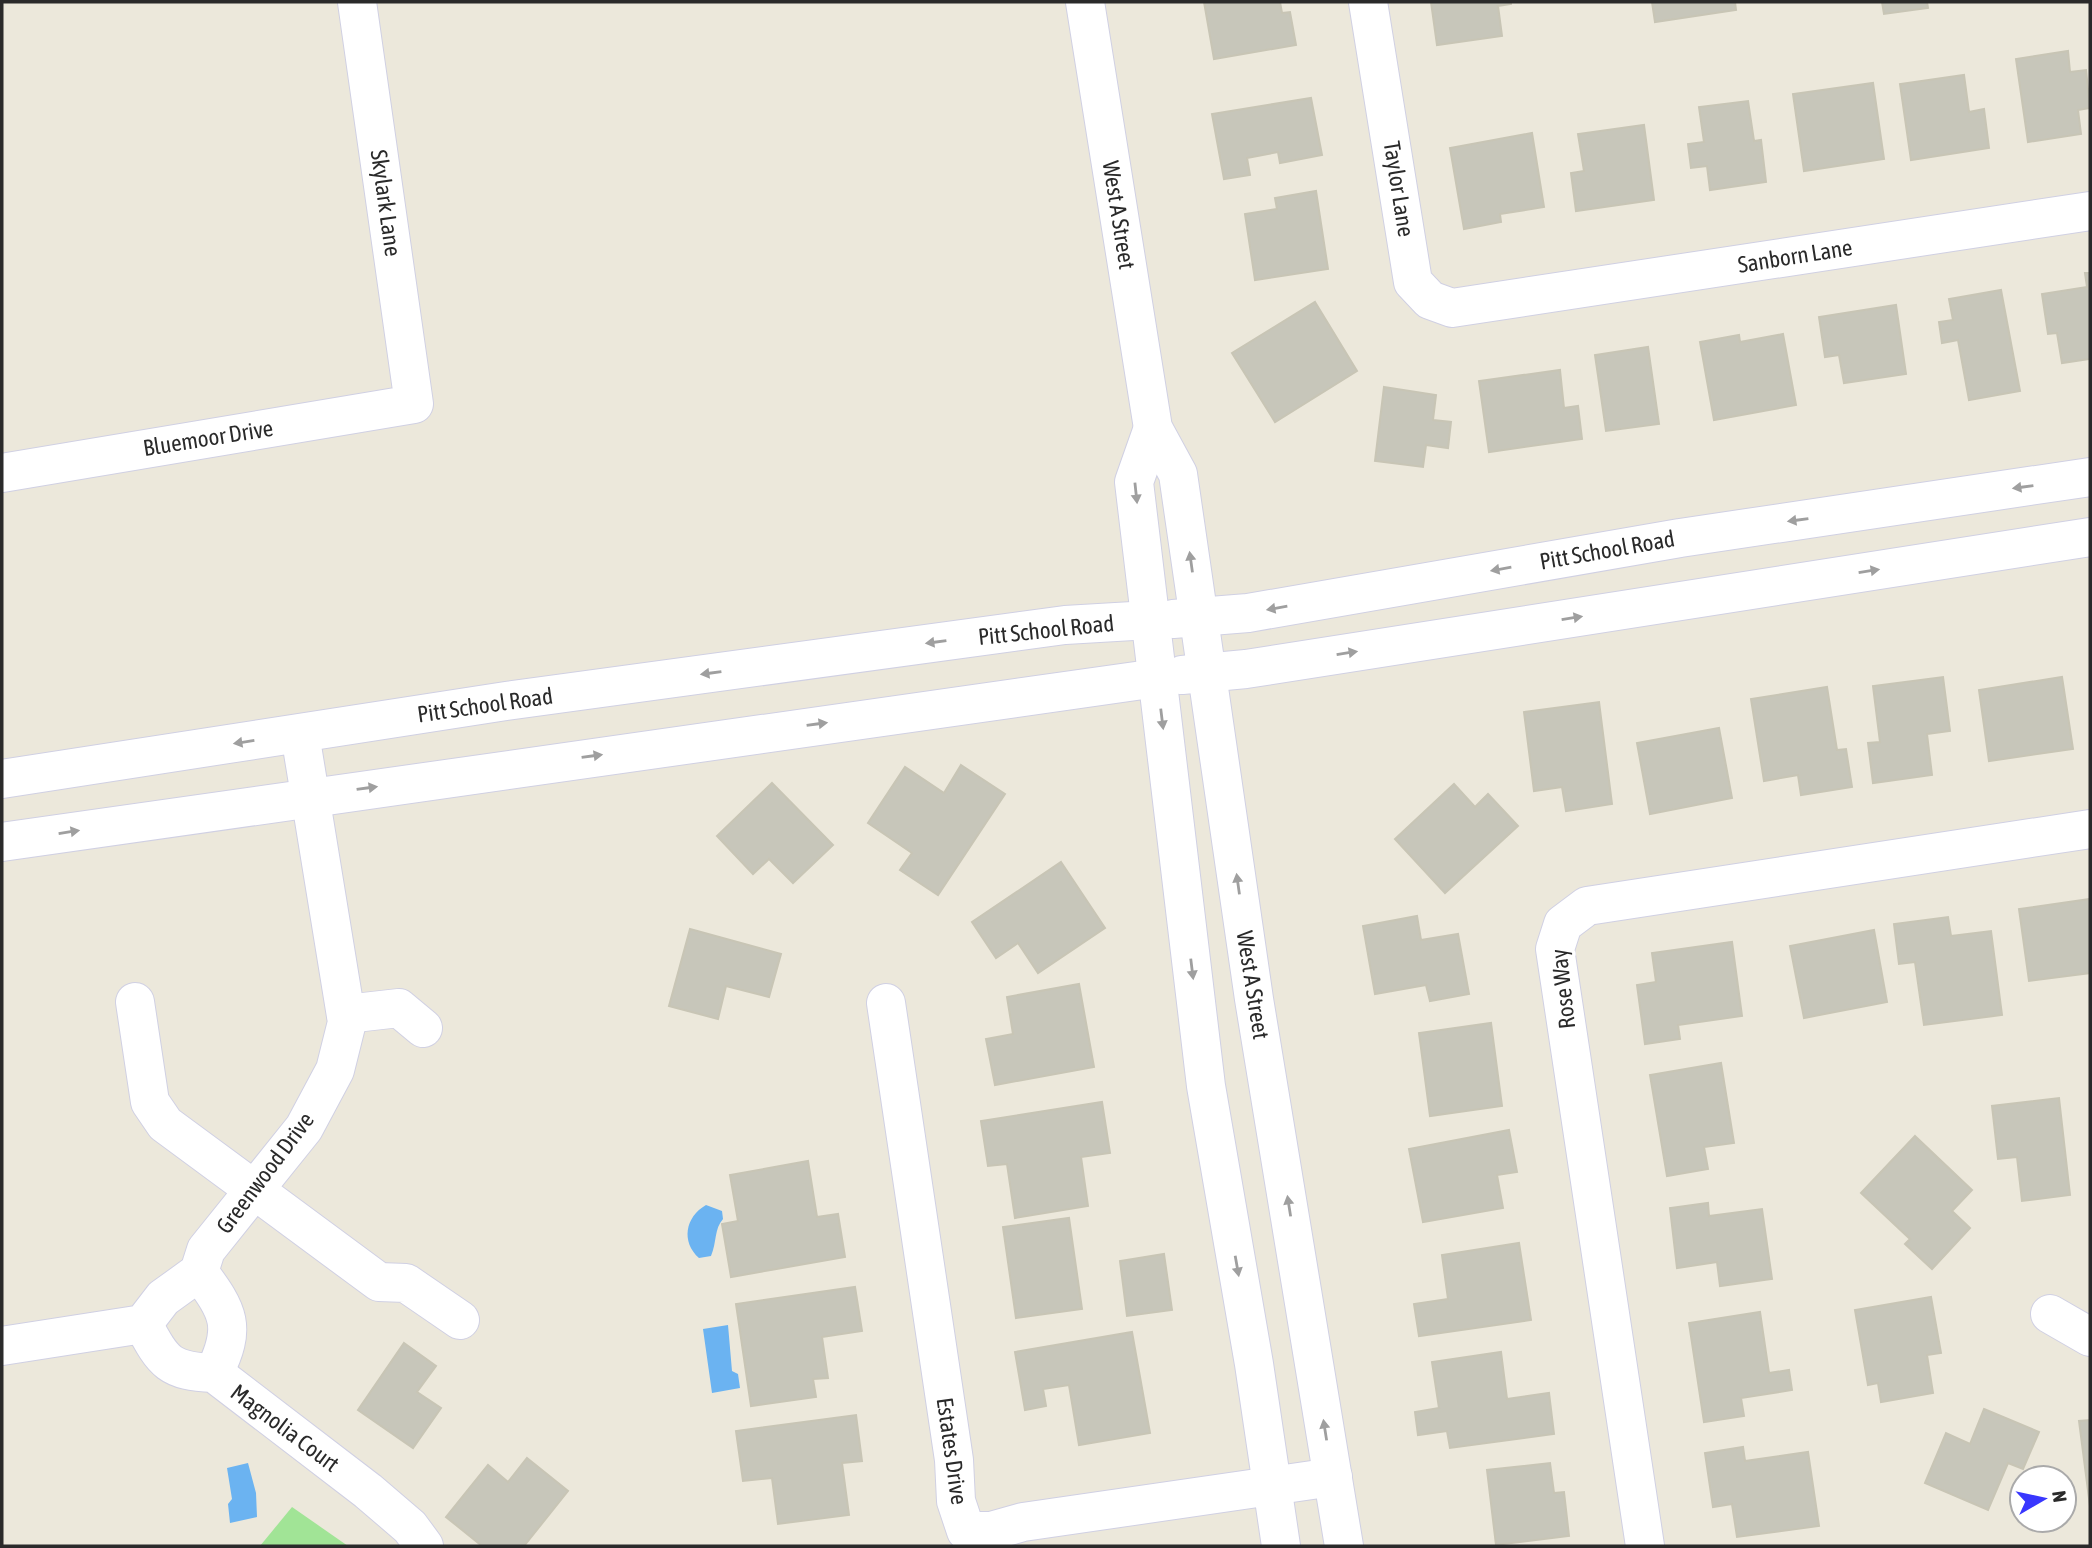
<svg xmlns="http://www.w3.org/2000/svg" width="2092" height="1548" viewBox="0 0 2092 1548" font-family="'Asap Condensed',sans-serif">
  <rect width="100%" height="100%" fill="#ece8db"/>
  <!-- green -->
  <path fill="#a1e496" d="M292 1507 348 1546H260Z"/>
  <!-- water -->
  <g fill="#6bb3f1">
    <path d="M706 1205 722 1211 723 1219C714 1229 717 1242 711 1256L699 1258C681 1242 685 1217 706 1205Z"/>
    <path d="M728 1325 732 1371 738 1374 740 1388 712 1393 703 1329Z"/>
    <path d="M248 1463 256 1493 257 1517 230 1523 228 1504 232 1499 227 1468Z"/>
  </g>
  <!-- building -->
  <g fill="#c7c6ba" stroke="#c8c5b5" stroke-width="2">
    <path d="M1204 2H1280L1282 13 1290 12 1296 45 1214 59Z"/>
    <path d="M1431 2H1511V4L1498 6 1502 36 1437 45Z"/>
    <path d="M1652 2H1735L1736 10 1655 22Z"/>
    <path d="M1882 2H1927L1928 8 1884 14Z"/>
    <path d="M2068 51 2070 72 2086 70 2090 108 2078 110 2081 134 2028 142 2016 59Z"/>
    <path d="M1964 75 1969 112 1984 109 1989 148 1911 160 1900 84Z"/>
    <path d="M1873 83 1884 159 1804 171 1793 94Z"/>
    <path d="M1311 98 1322 155 1280 163 1278 152 1247 158 1250 175 1224 179 1212 114Z"/>
    <path d="M1748 101 1754 141 1761 140 1766 182 1710 190 1707 166 1691 168 1688 144 1704 142 1699 107Z"/>
    <path d="M1644 125 1654 200 1576 211 1571 173 1584 171 1578 134Z"/>
    <path d="M1532 133 1544 207 1500 214 1501 222 1464 229 1450 148Z"/>
    <path d="M1316 191 1328 269 1255 280 1245 214 1277 209 1275 198Z"/>
    <path d="M2085 273H2090V359L2062 363 2057 333 2048 334 2042 294 2087 287Z"/>
    <path d="M2001 290 2020 391 1969 400 1958 340 1942 343 1939 322 1953 320 1949 299Z"/>
    <path d="M1315 302 1357 371 1275 422 1232 353Z"/>
    <path d="M1896 305 1906 374 1844 383 1839 355 1825 357 1819 317Z"/>
    <path d="M1783 334 1796 405 1714 420 1700 342 1739 335 1740 342Z"/>
    <path d="M1648 347 1659 424 1606 431 1595 355Z"/>
    <path d="M1560 370 1564 408 1578 406 1582 439 1489 452 1479 381Z"/>
    <path d="M1384 387 1436 395 1433 420 1451 422 1448 448 1426 445 1423 467 1375 461Z"/>
    <path d="M1943 677 1950 731 1927 734 1932 775 1873 783 1868 743 1880 742 1873 686Z"/>
    <path d="M2062 677 2073 749 1989 761 1979 690Z"/>
    <path d="M1827 687 1837 750 1846 749 1852 787 1801 795 1798 775 1764 781 1751 699Z"/>
    <path d="M1599 702 1612 804 1566 811 1562 787 1534 791 1524 712Z"/>
    <path d="M1719 728 1732 798 1650 814 1637 743Z"/>
    <path d="M961 765 1005 794 938 895 900 870 912 853 868 823 905 767 944 793Z"/>
    <path d="M772 783 833 845 793 883 769 859 753 874 717 836Z"/>
    <path d="M1454 784 1475 807 1488 794 1518 826 1445 893 1395 839Z"/>
    <path d="M1061 862 1105 928 1038 973 1018 943 996 958 972 922Z"/>
    <path d="M2090 899V973L2029 981 2019 909Z"/>
    <path d="M1417 916 1421 940 1458 934 1469 994 1430 1001 1426 985 1375 994 1363 926Z"/>
    <path d="M1948 917 1951 936 1991 931 2002 1015 1924 1025 1915 962 1899 964 1894 924Z"/>
    <path d="M690 929 781 954 769 997 726 986 718 1019 669 1006Z"/>
    <path d="M1874 930 1887 1002 1804 1018 1790 946Z"/>
    <path d="M1732 942 1742 1016 1678 1025 1680 1039 1645 1044 1637 985 1656 982 1652 953Z"/>
    <path d="M1079 984 1094 1067 995 1085 986 1039 1013 1034 1007 997Z"/>
    <path d="M1491 1023 1502 1106 1430 1116 1419 1033Z"/>
    <path d="M1721 1063 1734 1143 1704 1147 1708 1169 1667 1176 1650 1075Z"/>
    <path d="M2059 1098 2070 1195 2022 1201 2017 1157 1998 1159 1992 1106Z"/>
    <path d="M1102 1102 1110 1153 1081 1157 1088 1206 1015 1218 1007 1164 988 1166 981 1121Z"/>
    <path d="M1509 1130 1517 1172 1497 1175 1503 1208 1423 1222 1409 1149Z"/>
    <path d="M1915 1136 1972 1190 1952 1211 1970 1228 1932 1269 1905 1244 1910 1239 1861 1193Z"/>
    <path d="M808 1161 817 1217 838 1214 845 1257 731 1277 722 1224 738 1221 730 1175Z"/>
    <path d="M1708 1203 1709 1216 1762 1209 1772 1279 1720 1286 1717 1262 1677 1268 1670 1208Z"/>
    <path d="M1069 1218 1082 1309 1016 1318 1003 1227Z"/>
    <path d="M1519 1243 1531 1320 1419 1336 1414 1304 1448 1299 1442 1255Z"/>
    <path d="M1164 1254 1172 1310 1127 1316 1120 1261Z"/>
    <path d="M855 1287 862 1331 822 1337 828 1378 813 1379 816 1397 751 1406 736 1304Z"/>
    <path d="M1931 1297 1941 1353 1927 1355 1933 1393 1881 1402 1878 1383 1868 1385 1855 1310Z"/>
    <path d="M1760 1312 1769 1373 1789 1370 1792 1390 1741 1398 1744 1416 1704 1422 1689 1323Z"/>
    <path d="M1132 1332 1150 1433 1079 1445 1069 1385 1043 1389 1046 1406 1025 1410 1015 1352Z"/>
    <path d="M404 1343 436 1366 417 1392 441 1408 413 1448 358 1410Z"/>
    <path d="M1501 1352 1507 1399 1549 1393 1554 1434 1450 1448 1447 1431 1418 1435 1415 1412 1439 1408 1432 1362Z"/>
    <path d="M1984 1409 2039 1432 2023 1469 2008 1463 1988 1510 1925 1483 1946 1433 1970 1444Z"/>
    <path d="M856 1415 862 1461 842 1463 849 1515 778 1524 772 1478 743 1481 736 1431Z"/>
    <path d="M2090 1420V1506L2079 1421Z"/>
    <path d="M1743 1447 1745 1461 1808 1452 1819 1526 1737 1537 1732 1504 1713 1507 1705 1453Z"/>
    <path d="M527 1458 568 1491 524 1546H482L446 1517 488 1465 508 1482Z"/>
    <path d="M1550 1463 1554 1493 1564 1492 1569 1536 1496 1545 1487 1470Z"/>
  </g>
  <g fill="none" stroke-linecap="round" stroke-linejoin="round">
    <defs>
      <g id="minor">
        <path d="M1368 2 1413 282 1430 300 1452 308 2090 211"/>
        <path d="M2 473 414 404 357 2"/>
        <path d="M135 1002 150 1102 165 1124 379 1282 406 1283 460 1320"/>
        <path d="M886 1003 954 1460 956 1501 966 1531H991L1023 1522 1333 1477"/>
        <path d="M346 1014 399 1008 423 1028"/>
        <path d="M199 1272C229 1312 237 1327 214 1373"/>
        <path d="M2050 1314 2090 1337"/>
        <path d="M143 1324C164 1363 169 1371 214 1373L368 1491 410 1527 424 1546"/>
        <path d="M2 1346 143 1324 163 1298 199 1272 206 1250 304 1128 335 1070 347 1022 300 734"/>
        <path d="M1645 1546 1555 949 1563 924 1587 906 2090 829"/>
      </g>
      <g id="tertiary">
        <path d="M2 779 506 701 1065 625 1150 620"/>
        <path d="M2 842 1157 678"/>
      </g>
      <g id="secondary">
        <path d="M1085 2 1153 428 1178 474 1254 999 1344 1546"/>
        <path d="M1153 428 1134 482 1206 1086 1254 1364 1281 1546"/>
        <path d="M1173 619 1248 613 1680 538 2090 477"/>
        <path d="M1182 675 1246 669 2090 537"/>
      </g>
    </defs>
    <!-- minor casing -->
    <use href="#minor" stroke="#d0d0e3" stroke-width="40"/>
    <!-- tertiary casing -->
    <use href="#tertiary" stroke="#d0d0e3" stroke-width="40"/>
    <!-- secondary casing -->
    <use href="#secondary" stroke="#d0d0e3" stroke-width="40"/>
    <!-- minor -->
    <use href="#minor" stroke="#fff" stroke-width="38"/>
    <!-- tertiary -->
    <use href="#tertiary" stroke="#fff" stroke-width="38"/>
    <!-- secondary -->
    <use href="#secondary" stroke="#fff" stroke-width="38"/>
  </g>
  <!-- one-way arrows -->
  <defs><path id="oneway-solid" d="M-6-.8H1V-3.2L6.5 0L1 3.2V.8H-6Z" transform="scale(1.75)"/></defs>
  <g fill="#9f9f9f">
    <use href="#oneway-solid" transform="translate(2023 487) rotate(172)"/>
    <use href="#oneway-solid" transform="translate(1136 493) rotate(84)"/>
    <use href="#oneway-solid" transform="translate(1798 520) rotate(172)"/>
    <use href="#oneway-solid" transform="translate(1191 562) rotate(-98)"/>
    <use href="#oneway-solid" transform="translate(1501 569) rotate(170)"/>
    <use href="#oneway-solid" transform="translate(1869 571) rotate(-9)"/>
    <use href="#oneway-solid" transform="translate(1277 608) rotate(170)"/>
    <use href="#oneway-solid" transform="translate(1572 618) rotate(-9)"/>
    <use href="#oneway-solid" transform="translate(936 642) rotate(172)"/>
    <use href="#oneway-solid" transform="translate(1347 653) rotate(-9)"/>
    <use href="#oneway-solid" transform="translate(711 673) rotate(172)"/>
    <use href="#oneway-solid" transform="translate(1162 719) rotate(83)"/>
    <use href="#oneway-solid" transform="translate(817 724) rotate(-8)"/>
    <use href="#oneway-solid" transform="translate(244 742) rotate(171)"/>
    <use href="#oneway-solid" transform="translate(592 756) rotate(-8)"/>
    <use href="#oneway-solid" transform="translate(367 788) rotate(-8)"/>
    <use href="#oneway-solid" transform="translate(69 832) rotate(-9)"/>
    <use href="#oneway-solid" transform="translate(1238 884) rotate(-98)"/>
    <use href="#oneway-solid" transform="translate(1192 969) rotate(83)"/>
    <use href="#oneway-solid" transform="translate(1289 1206) rotate(-99)"/>
    <use href="#oneway-solid" transform="translate(1237 1266) rotate(80)"/>
    <use href="#oneway-solid" transform="translate(1325 1430) rotate(-99)"/>
  </g>
  <g text-anchor="middle" stroke-width="7" stroke-linejoin="round" paint-order="stroke">
    <!-- street labels -->
    <g font-size="23" fill="#2a2a2a" stroke="#fff">
      <text transform="translate(1399 189) rotate(81)" y="8">Taylor Lane</text>
      <text transform="translate(386 203) rotate(82)" y="8">Skylark Lane</text>
      <text transform="translate(1119 215) rotate(81)" y="8">West A Street</text>
      <text transform="translate(1795 256) rotate(-9)" y="8">Sanborn Lane</text>
      <text transform="translate(208 438) rotate(-9)" y="8">Bluemoor Drive</text>
      <text transform="translate(1607 550) rotate(-10)" y="8">Pitt School Road</text>
      <text transform="translate(1046 630) rotate(-6)" y="8">Pitt School Road</text>
      <text transform="translate(485 705) rotate(-8)" y="8">Pitt School Road</text>
      <text transform="translate(1253 985) rotate(81)" y="8">West A Street</text>
      <text transform="translate(1563 989) rotate(-96)" y="8">Rose Way</text>
      <text transform="translate(265 1173) rotate(-53)" y="8">Greenwood Drive</text>
      <text transform="translate(285 1428) rotate(37)" y="8">Magnolia Court</text>
      <text transform="translate(952 1451) rotate(82)" y="8">Estates Drive</text>
    </g>
  </g>
  <!-- border -->
  <rect width="2092" height="1548" fill="none" stroke="#2a2a2a" stroke-width="7"/>
  <!-- north arrow -->
  <g transform="translate(2043 1499) rotate(81)"><circle r="33" fill="#ffffff" stroke="#aaaaaa" stroke-width="2"/>
  <path d="M0-5L12 26L0 18L-12 26Z" fill="#3937fe"/>
  <text y="-10" font-size="19" font-weight="bold" text-anchor="middle" fill="#2a2a2a">N</text>
  </g>
</svg>
